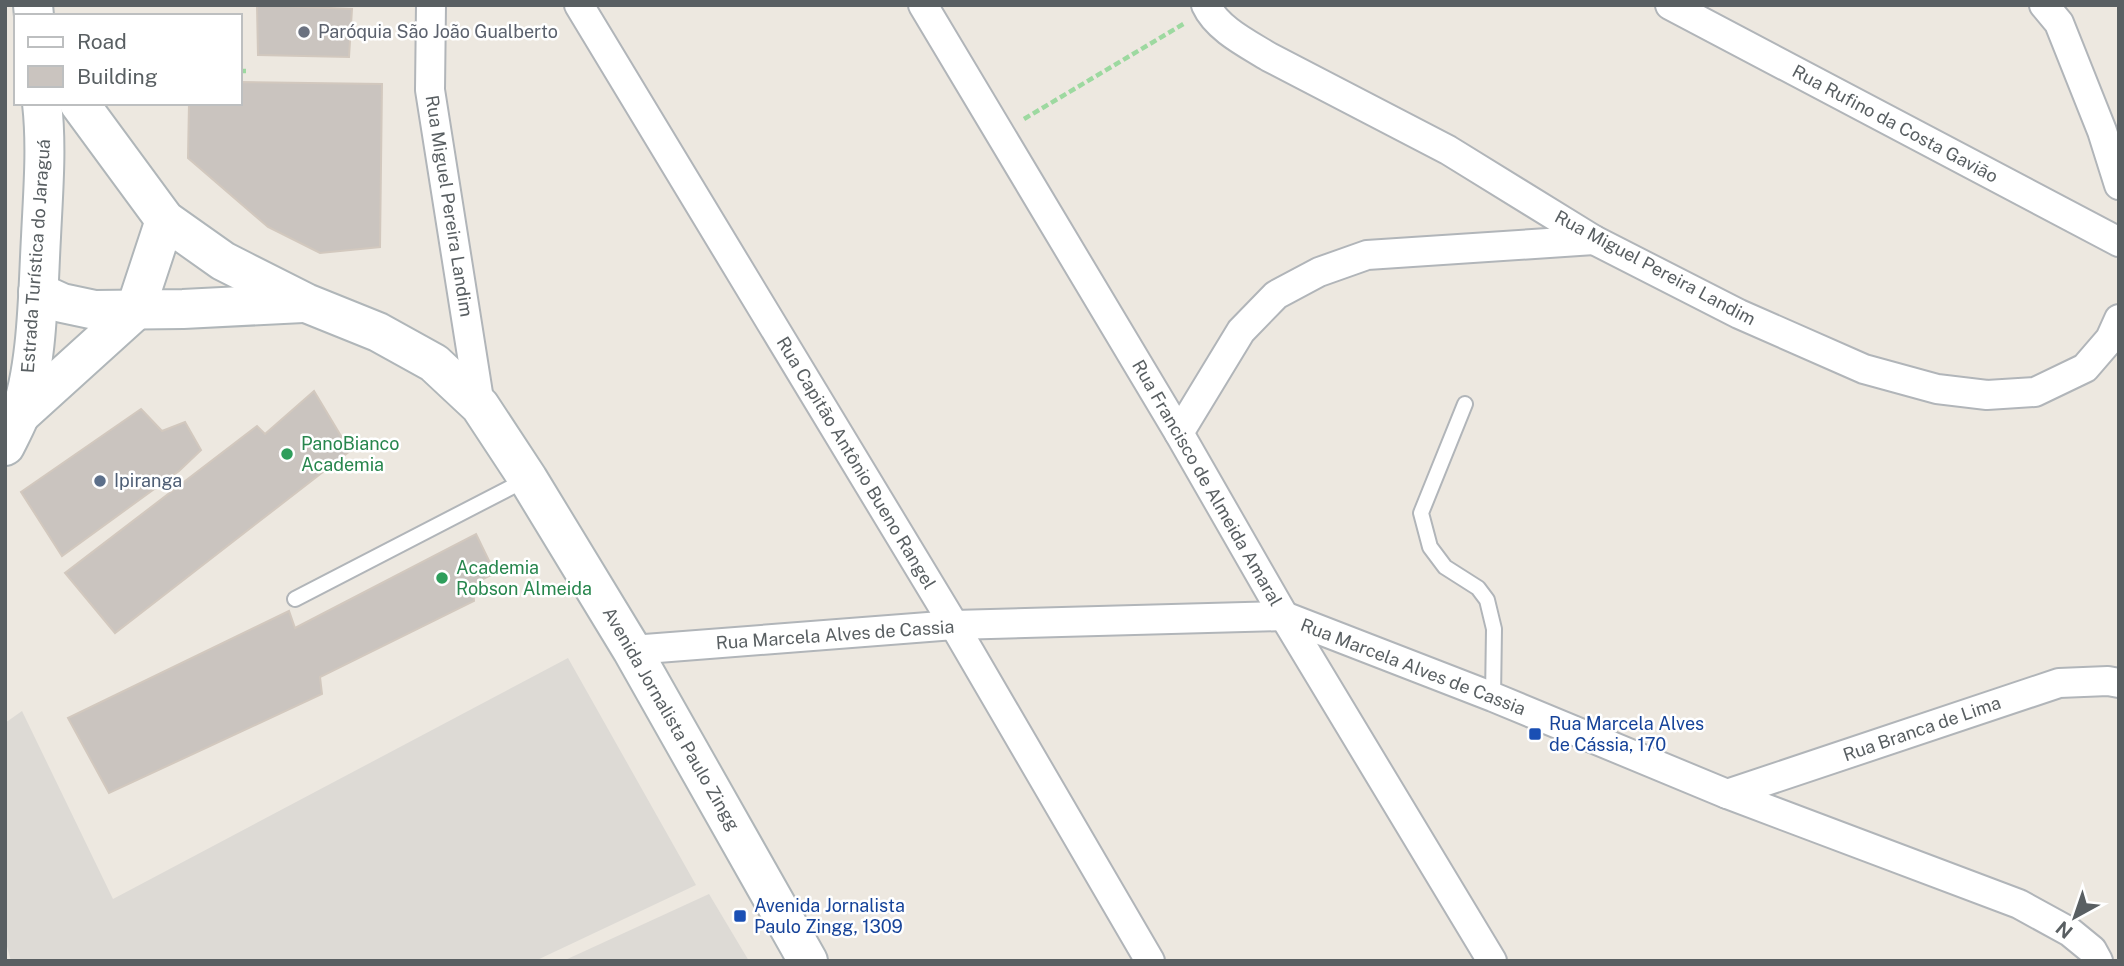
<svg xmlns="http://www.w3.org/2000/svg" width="2124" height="966" viewBox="0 0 2124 966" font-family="'Public Sans',sans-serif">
  <rect width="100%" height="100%" fill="#ede8e0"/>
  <!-- industrial -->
  <g fill="#dddad5">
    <path d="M568 658 696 885 535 961H11L5 939V723L22 711 113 899Z"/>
    <path d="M709 894 749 961H563Z"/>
  </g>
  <!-- building -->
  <g fill="#cac4bf" stroke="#d2c8be" stroke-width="2">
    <path d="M257 5 352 9 349 57 258 55Z"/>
    <path d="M240 82 382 84 380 247 320 253 268 227 188 158 189 103H240Z"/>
    <path d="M314 391 350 451 115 633 65 573 257 426 265 434Z"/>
    <path d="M141 409 162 431 185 422 201 450 179 471 62 556 21 492Z"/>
    <path d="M476 534 495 573 473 584 474 601 320 677 322 694 109 793 68 718 289 611 295 628Z"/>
  </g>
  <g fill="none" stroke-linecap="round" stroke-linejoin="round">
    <defs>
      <g id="lane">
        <path d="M1465 404 1421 513 1430 547 1445 567 1478 588 1487 600 1494 629 1493 697"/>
        <path d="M295 599 527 479"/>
      </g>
      <g id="street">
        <path d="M431 5 430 90 480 406"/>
        <path d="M579 5 954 625 1150 961"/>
        <path d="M923 5 1179 433 1284 616 1492 961"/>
        <path d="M1206 5C1217 29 1248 44 1269 57L1448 150 1594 240 1739 314 1864 369 1937 389 1987 395 2035 392 2085 368 2110 339 2119 319"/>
        <path d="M1670 5 2119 242"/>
        <path d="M2044 5 2059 23 2102 131 2119 185"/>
        <path d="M1179 433 1241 331 1276 295 1319 272 1367 255 1594 240"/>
        <path d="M632 650 954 625 1284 616 1493 697 1727 794 2019 904 2070 932 2092 950 2098 961"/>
        <path d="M1727 794 2059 683 2108 681 2119 683"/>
      </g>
      <g id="secondary">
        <path d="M33 5 34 16"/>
        <path d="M79 103 165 220 223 261 306 303 378 332 434 363 480 406 528 479 632 650 808 961"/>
        <path d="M38 292 62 303 95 310 183 309 303 303"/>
        <path d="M19 416 135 311 165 220"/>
        <path d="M5 446C10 436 15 427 19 417 38 368 38 290 41 237 43 193 47 147 42 103"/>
      </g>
    </defs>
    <!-- lane casing -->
    <use href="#lane" stroke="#b1b5b9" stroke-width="18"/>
    <!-- street casing -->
    <use href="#street" stroke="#b1b5b9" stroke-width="32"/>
    <!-- secondary casing -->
    <use href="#secondary" stroke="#b0b6b9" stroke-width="42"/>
    <!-- path -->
    <g stroke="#9dd9a0" stroke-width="4.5" stroke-dasharray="7 3.5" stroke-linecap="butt">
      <path d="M240 71H246"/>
      <path d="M1024 119 1185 23"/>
    </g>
    <!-- lane -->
    <use href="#lane" stroke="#fff" stroke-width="14"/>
    <!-- street -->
    <use href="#street" stroke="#fff" stroke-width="28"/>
    <!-- secondary -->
    <use href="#secondary" stroke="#fff" stroke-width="38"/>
  </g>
  <!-- markers -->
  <circle fill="#6b7280" stroke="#fff" stroke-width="2.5" cx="304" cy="32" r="7"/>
  <g fill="#2e9e5b" stroke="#fff" stroke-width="2.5">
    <circle cx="287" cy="454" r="7"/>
    <circle cx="442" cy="578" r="7"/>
  </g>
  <circle fill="#5c6f8a" stroke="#fff" stroke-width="2.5" cx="100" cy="481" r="7"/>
  <g fill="#1a4fb4" stroke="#fff" stroke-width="2.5">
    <rect x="1528" y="727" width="14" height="14" rx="3.5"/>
    <rect x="733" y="909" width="14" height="14" rx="3.5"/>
  </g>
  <g text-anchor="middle" stroke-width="5" stroke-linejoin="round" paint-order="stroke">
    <!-- worship labels -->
    <g font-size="18" fill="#5b616d" stroke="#fff" text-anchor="start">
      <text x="318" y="38">Paróquia São João Gualberto</text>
    </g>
    <!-- street labels -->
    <g font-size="18" fill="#595f62" stroke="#fff">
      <text transform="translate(1895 124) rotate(28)" y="6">Rua Rufino da Costa Gavião</text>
      <text transform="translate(449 206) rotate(81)" y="6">Rua Miguel Pereira Landim</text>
      <text transform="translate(36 256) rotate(-86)" y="6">Estrada Turística do Jaraguá</text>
      <text transform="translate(1655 268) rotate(28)" y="6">Rua Miguel Pereira Landim</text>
      <text transform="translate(856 463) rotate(59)" y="6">Rua Capitão Antônio Bueno Rangel</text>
      <text transform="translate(1207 483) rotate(60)" y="6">Rua Francisco de Almeida Amaral</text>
      <text transform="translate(835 635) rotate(-4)" y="6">Rua Marcela Alves de Cassia</text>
      <text transform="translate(1413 667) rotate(21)" y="6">Rua Marcela Alves de Cassia</text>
      <text transform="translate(671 719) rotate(60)" y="6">Avenida Jornalista Paulo Zingg</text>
      <text transform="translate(1922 729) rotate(-19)" y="6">Rua Branca de Lima</text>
    </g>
    <!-- leisure labels -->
    <g font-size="18" fill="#27864d" stroke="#fff" text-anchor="start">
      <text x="301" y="450">PanoBianco<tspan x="301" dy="21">Academia</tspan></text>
      <text x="456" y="574">Academia<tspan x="456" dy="21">Robson Almeida</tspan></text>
    </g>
    <!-- service labels -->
    <g font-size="18" fill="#4e5e75" stroke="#fff" text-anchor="start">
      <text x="114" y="487">Ipiranga</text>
    </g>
    <!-- transit labels -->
    <g font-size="18" fill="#164399" stroke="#fff" text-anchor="start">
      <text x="1549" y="730">Rua Marcela Alves<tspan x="1549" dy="21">de Cássia, 170</tspan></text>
      <text x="754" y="912">Avenida Jornalista<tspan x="754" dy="21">Paulo Zingg, 1309</tspan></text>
    </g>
  </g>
  <!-- border -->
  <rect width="2124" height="966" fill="none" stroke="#595f62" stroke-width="14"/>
  <!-- legend -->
  <rect x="14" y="14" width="228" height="91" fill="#ffffff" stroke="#bdbfc0" stroke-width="2"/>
  <rect x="28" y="37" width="35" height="10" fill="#ffffff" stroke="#bdbfc0" stroke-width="2"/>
  <text x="77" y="49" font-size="21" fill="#595f62">Road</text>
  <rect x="28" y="66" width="35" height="21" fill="#cac4bf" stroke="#bdbfc0" stroke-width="2"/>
  <text x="77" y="84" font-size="21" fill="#595f62">Building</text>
  <!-- north arrow -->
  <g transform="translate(2075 917) rotate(220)" stroke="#ffffff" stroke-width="5" paint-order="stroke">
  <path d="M0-5L12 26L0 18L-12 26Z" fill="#595f62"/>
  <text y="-10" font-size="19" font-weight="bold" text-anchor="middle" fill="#595f62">N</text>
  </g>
</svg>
